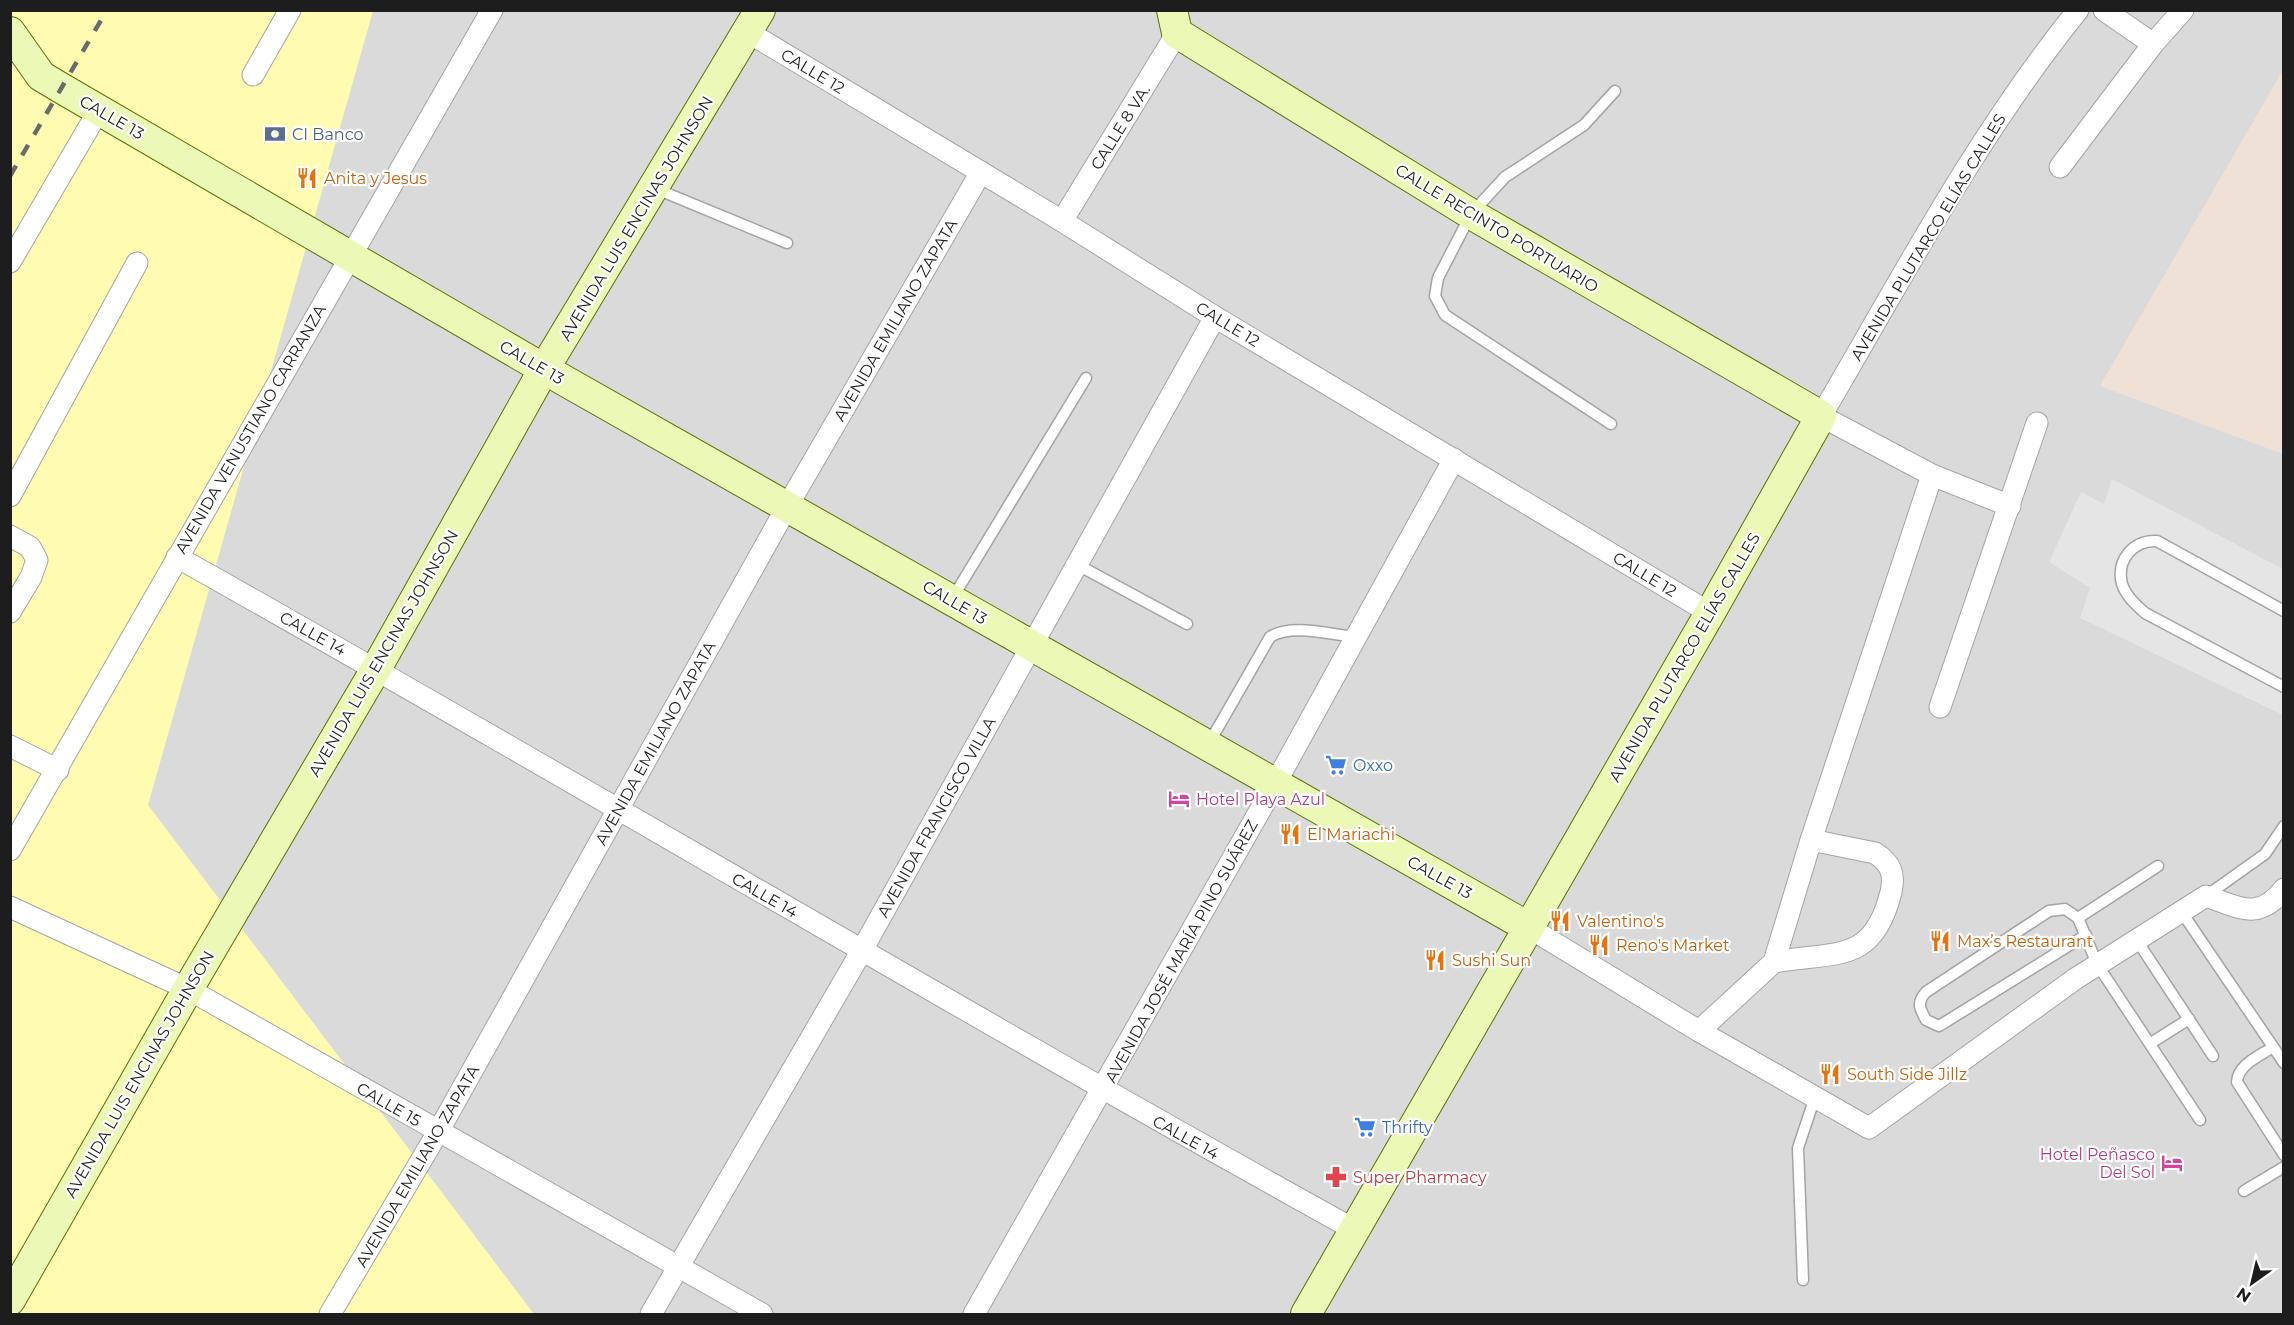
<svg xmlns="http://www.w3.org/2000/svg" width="2294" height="1325" viewBox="0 0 2294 1325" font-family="Montserrat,sans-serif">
  <rect width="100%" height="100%" fill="#eeece3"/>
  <!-- residential -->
  <rect fill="#dbdada" x="11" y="11" width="2272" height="1303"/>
  <!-- military -->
  <path fill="#f0e1d6" d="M2283 70V454L2100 386Z"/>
  <!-- sand -->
  <path fill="#fffbb0" d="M10 11H373L148 805 534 1314H11Z"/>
  <!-- parking -->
  <path fill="#e5e5e5" d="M2112 479 2283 569V715L2080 618 2090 588 2049 562 2081 492 2104 504Z"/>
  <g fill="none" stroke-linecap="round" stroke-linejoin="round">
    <defs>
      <g id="lane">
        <path d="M654 188 787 243"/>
        <path d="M1611 424 1445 315 1435 296 1438 278 1471 214 1505 177 1584 125 1615 91"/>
        <path d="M1076 564 1187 624"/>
        <path d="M952 599 1086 378"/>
        <path d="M2284 611 2157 541C2133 540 2116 560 2122 584 2126 596 2136 605 2145 613L2284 687"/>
        <path d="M1208 745 1270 637C1292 623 1331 635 1356 637"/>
        <path d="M2206 896 2265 854 2284 826"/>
        <path d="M2181 911 2284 1063"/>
        <path d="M2078 918 2158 866"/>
        <path d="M2086 935 1939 1026 1926 1020C1920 1009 1916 1003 1926 992L2049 911 2065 909 2078 918 2097 964 2200 1120"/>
        <path d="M2136 939 2213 1056"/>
        <path d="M2151 1043 2189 1019"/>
        <path d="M2273 1047C2260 1056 2238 1064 2237 1082L2284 1155"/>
        <path d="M2244 1191 2284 1167"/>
        <path d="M1803 1280 1798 1148 1815 1097"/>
      </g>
      <g id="street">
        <path d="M2104 10 2153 44"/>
        <path d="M748 32 1062 221 1215 317 1710 613"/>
        <path d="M253 75 290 10"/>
        <path d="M2060 167 2153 44 2183 10"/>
        <path d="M1062 221 1177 33"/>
        <path d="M10 262 99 110"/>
        <path d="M10 496 137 263"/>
        <path d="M2010 506 1932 475 1821 416C1902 278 1977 135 2078 10"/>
        <path d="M10 536 30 547 37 560 31 577 10 612"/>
        <path d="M177 557C571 778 959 1011 1355 1230"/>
        <path d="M1940 707 2037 423"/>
        <path d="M10 746 58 770"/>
        <path d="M10 850 492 10"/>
        <path d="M10 907 188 989 762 1314"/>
        <path d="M1528 927 1699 1031 1869 1128 2075 979 2206 896C2239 907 2258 922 2284 889"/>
        <path d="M1774 962C1836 951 1873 965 1891 892 1895 874 1891 863 1875 853L1811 840"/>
        <path d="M1699 1031 1774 962 1811 840 1932 475"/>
        <path d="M330 1314 438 1132 788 505 981 172"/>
        <path d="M651 1314 861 952 1215 317"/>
        <path d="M974 1314 1275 784 1454 459"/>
      </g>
      <g id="secondary">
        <path d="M1172 10 1177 33 1471 214 1821 416 1710 613 1306 1314"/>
        <path d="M10 32 41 76 61 88 544 369 1528 927"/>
        <path d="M10 1300 188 989 376 669 544 369 760 10"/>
      </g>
    </defs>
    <!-- lane casing -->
    <use href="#lane" stroke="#a4a4a4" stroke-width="13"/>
    <!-- street casing -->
    <use href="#street" stroke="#a4a4a4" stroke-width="23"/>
    <!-- secondary casing -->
    <use href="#secondary" stroke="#577405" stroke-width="32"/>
    <!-- lane -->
    <use href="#lane" stroke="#fff" stroke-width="10"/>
    <!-- street -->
    <use href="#street" stroke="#fff" stroke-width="21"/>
    <!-- secondary -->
    <use href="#secondary" stroke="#ecf9b6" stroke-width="30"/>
    <!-- rail -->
    <path stroke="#6b6b6b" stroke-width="4.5" stroke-dasharray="12 12" stroke-linecap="butt" d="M10 176 107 10"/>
  </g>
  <!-- icons -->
  <defs>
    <symbol id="bank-bare" viewBox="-9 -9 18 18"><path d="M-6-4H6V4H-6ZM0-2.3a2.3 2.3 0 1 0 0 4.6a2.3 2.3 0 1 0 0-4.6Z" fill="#5c6f8a" stroke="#fff" stroke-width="2.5" paint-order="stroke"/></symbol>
    <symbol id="restaurant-bare" viewBox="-9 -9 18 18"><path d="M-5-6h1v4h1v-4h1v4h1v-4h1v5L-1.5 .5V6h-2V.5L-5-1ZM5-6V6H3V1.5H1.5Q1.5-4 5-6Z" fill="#e8710a" stroke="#fff" stroke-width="2.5" paint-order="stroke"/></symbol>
    <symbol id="supermarket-bare" viewBox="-9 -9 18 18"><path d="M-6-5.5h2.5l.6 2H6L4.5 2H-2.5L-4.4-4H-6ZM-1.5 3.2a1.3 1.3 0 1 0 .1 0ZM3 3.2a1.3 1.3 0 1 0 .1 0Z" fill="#3f7fe0" stroke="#fff" stroke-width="2.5" paint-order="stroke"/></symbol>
    <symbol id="hotel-bare" viewBox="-9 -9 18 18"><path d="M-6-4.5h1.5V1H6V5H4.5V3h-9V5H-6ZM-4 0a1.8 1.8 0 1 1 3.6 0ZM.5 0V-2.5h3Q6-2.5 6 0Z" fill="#d1479c" stroke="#fff" stroke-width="2.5" paint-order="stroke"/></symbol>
    <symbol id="pharmacy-bare" viewBox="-9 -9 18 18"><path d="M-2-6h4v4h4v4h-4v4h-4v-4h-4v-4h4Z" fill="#e0444e" stroke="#fff" stroke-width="2.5" paint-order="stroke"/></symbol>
  </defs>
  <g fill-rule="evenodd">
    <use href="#bank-bare" x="260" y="119" width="30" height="30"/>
    <use href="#restaurant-bare" x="292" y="163" width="30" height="30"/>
    <use href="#supermarket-bare" x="1321" y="750" width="30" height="30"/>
    <use href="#hotel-bare" x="1164" y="784" width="30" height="30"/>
    <use href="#restaurant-bare" x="1275" y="819" width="30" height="30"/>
    <use href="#restaurant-bare" x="1545" y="906" width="30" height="30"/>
    <use href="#restaurant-bare" x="1925" y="926" width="30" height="30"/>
    <use href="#restaurant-bare" x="1584" y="930" width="30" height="30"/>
    <use href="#restaurant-bare" x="1420" y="945" width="30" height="30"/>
    <use href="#restaurant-bare" x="1815" y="1059" width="30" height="30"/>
    <use href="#supermarket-bare" x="1350" y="1112" width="30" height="30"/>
    <use href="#hotel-bare" x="2157" y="1148" width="30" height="30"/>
    <use href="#pharmacy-bare" x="1321" y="1162" width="30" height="30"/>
  </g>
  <g text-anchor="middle" stroke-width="4.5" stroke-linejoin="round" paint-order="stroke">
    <!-- street labels -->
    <g font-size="16" fill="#1d1d1d" stroke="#fff">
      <text transform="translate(813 71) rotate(31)" y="6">CALLE 12</text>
      <text transform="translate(112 117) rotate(30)" y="6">CALLE 13</text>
      <text transform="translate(1120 127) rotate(-58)" y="6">CALLE 8 VA.</text>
      <text transform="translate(636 218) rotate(-59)" y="6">AVENIDA LUIS ENCINAS JOHNSON</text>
      <text transform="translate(1497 228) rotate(31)" y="6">CALLE RECINTO PORTUARIO</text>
      <text transform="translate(1928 237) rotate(-59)" y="6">AVENIDA PLUTARCO ELÍAS CALLES</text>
      <text transform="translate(895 320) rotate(-60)" y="6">AVENIDA EMILIANO ZAPATA</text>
      <text transform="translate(1228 324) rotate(31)" y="6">CALLE 12</text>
      <text transform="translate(532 362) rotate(30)" y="6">CALLE 13</text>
      <text transform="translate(250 429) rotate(-60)" y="6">AVENIDA VENUSTIANO CARRANZA</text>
      <text transform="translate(1645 574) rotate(31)" y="6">CALLE 12</text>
      <text transform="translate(955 602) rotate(30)" y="6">CALLE 13</text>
      <text transform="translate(313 633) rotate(29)" y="6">CALLE 14</text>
      <text transform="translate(383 653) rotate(-60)" y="6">AVENIDA LUIS ENCINAS JOHNSON</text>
      <text transform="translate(1684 657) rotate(-60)" y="6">AVENIDA PLUTARCO ELÍAS CALLES</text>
      <text transform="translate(655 743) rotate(-61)" y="6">AVENIDA EMILIANO ZAPATA</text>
      <text transform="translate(936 817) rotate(-61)" y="6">AVENIDA FRANCISCO VILLA</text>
      <text transform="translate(1440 877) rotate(29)" y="6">CALLE 13</text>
      <text transform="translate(765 895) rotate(30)" y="6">CALLE 14</text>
      <text transform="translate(1181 951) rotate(-61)" y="6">AVENIDA JOSÉ MARÍA PINO SUÁREZ</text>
      <text transform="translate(139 1074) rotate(-60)" y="6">AVENIDA LUIS ENCINAS JOHNSON</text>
      <text transform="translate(389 1104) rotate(30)" y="6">CALLE 15</text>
      <text transform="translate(1186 1137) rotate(29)" y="6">CALLE 14</text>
      <text transform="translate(417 1166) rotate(-60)" y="6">AVENIDA EMILIANO ZAPATA</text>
    </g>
    <!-- service labels -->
    <g font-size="16" fill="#4e5e75" stroke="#fff" text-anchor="start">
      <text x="292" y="140">CI Banco</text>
    </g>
    <!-- food labels -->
    <g font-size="16" fill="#c56008" stroke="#fff" text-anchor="start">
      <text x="324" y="184">Anita y Jesus</text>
      <text x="1307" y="840">El Mariachi</text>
      <text x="1577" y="927">Valentino's</text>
      <text x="1957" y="947">Max’s Restaurant</text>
      <text x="1616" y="951">Reno's Market</text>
      <text x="1452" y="966">Sushi Sun</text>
      <text x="1847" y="1080">South Side Jillz</text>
    </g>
    <!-- shop labels -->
    <g font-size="16" fill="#366cbe" stroke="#fff" text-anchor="start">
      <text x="1353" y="771">Oxxo</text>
      <text x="1382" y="1133">Thrifty</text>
    </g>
    <!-- hotel labels -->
    <g font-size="16" fill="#b23c85" stroke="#fff" text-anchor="start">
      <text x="1196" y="805">Hotel Playa Azul</text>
      <text x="2155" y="1160" text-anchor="end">Hotel Peñasco<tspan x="2155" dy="18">Del Sol</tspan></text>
    </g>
    <!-- health labels -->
    <g font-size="16" fill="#be3a42" stroke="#fff" text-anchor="start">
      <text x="1353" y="1183">Super Pharmacy</text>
    </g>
  </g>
  <!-- border -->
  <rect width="2294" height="1325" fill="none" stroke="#1d1d1d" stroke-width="24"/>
  <!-- north arrow -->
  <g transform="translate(2252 1283) rotate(214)" stroke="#ffffff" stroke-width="4.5" paint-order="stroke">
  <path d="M0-4.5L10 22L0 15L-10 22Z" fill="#1d1d1d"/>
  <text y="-9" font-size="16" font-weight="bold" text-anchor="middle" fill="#1d1d1d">N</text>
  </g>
</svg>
